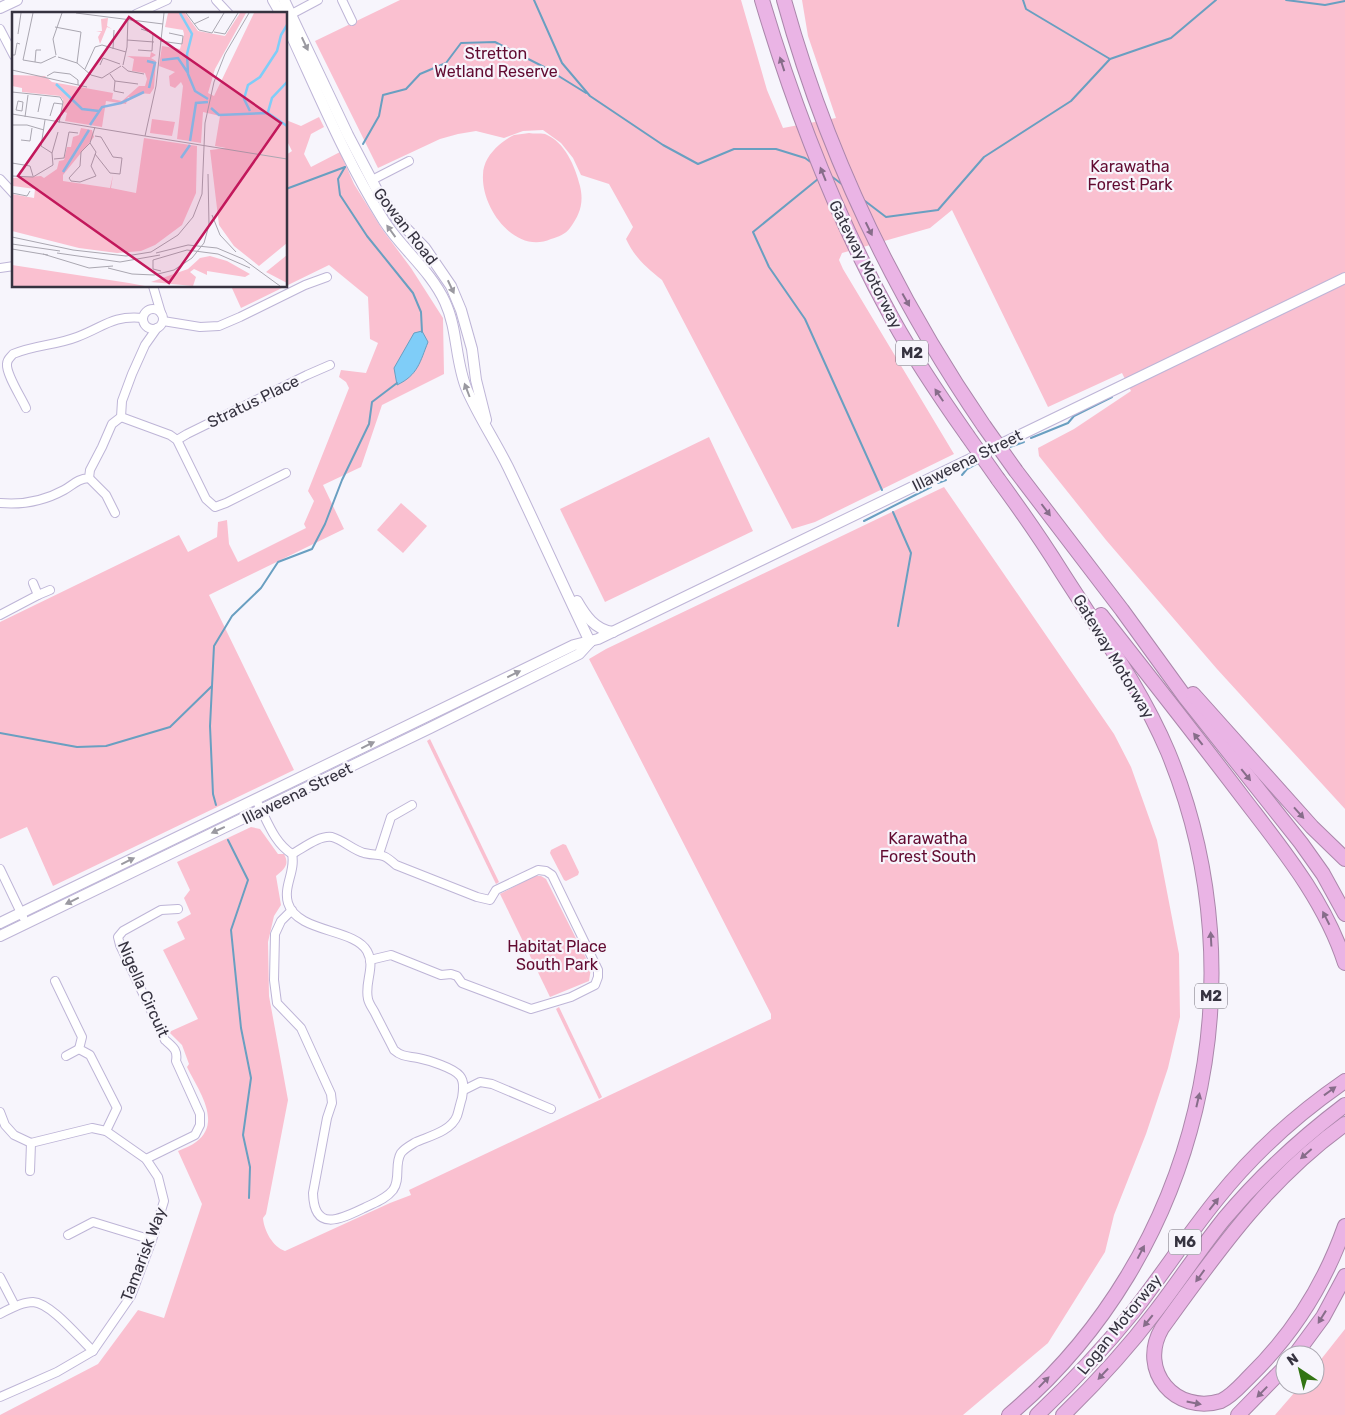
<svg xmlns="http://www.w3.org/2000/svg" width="1345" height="1415" viewBox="0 0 1345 1415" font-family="Rubik,sans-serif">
  <rect width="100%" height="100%" fill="#f7f5fc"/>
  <!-- green -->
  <g fill="#fac0d0">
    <path d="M400 0H741L767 90 783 128 836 118 808 36 802 0H1345V809L1217 669 1106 540 1039 456 1038 448 1074 429 1131 391 1122 373 1048 407 952 210 930 228 842 253 839 260 843 269 954 454 815 522 792 529 662 280C646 267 635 258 626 239L633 227 609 184 581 175 573 158 561 143 543 130 523 131 504 138 476 131 458 134 440 139 378 168 315 41Z"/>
    <path d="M319 117 324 127 311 134 304 154 311 167 340 152 354 184 382 229 411 268 443 318 444 374 382 405 361 467 323 485 344 529 209 595 294 770 53 886 27 827 0 839V622L179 535 188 552 217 537 218 522 227 520 229 544 238 562 306 528 304 524 314 501 308 491 349 388 346 382 339 377 341 370 366 373 378 343 370 339 368 297 329 265 286 286V155L292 151 286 139V120L301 126Z"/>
    <path d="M529 133C534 134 540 133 545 134 565 142 575 166 580 186 584 203 580 214 570 228 566 234 558 237 551 239 515 255 481 208 483 175 483 163 490 153 499 145 503 142 509 137 514 135 519 134 525 134 529 133Z"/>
    <path d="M231 286H286L241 308Z"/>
    <path d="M709 437 753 531 605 602 560 509Z"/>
    <path d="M944 487 1114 734 1131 767 1157 840 1179 954 1180 1017 1168 1068 1146 1134 1114 1215 1105 1252 1048 1343 963 1415H0L98 1364 138 1310 164 1318 202 1204 178 1151C184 1148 191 1146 196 1142 223 1122 198 1090 187 1067L189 1064 182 1045 169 1032 198 1019 163 950 185 939 177 922 191 914 184 898 190 890 177 862 251 827 260 829 278 854H284C290 865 284 869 276 876L281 905 274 916 268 942 269 996 288 1100 266 1214 263 1218C264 1231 273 1247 285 1251L390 1203 411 1195 409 1190 771 1019V1014L589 659 606 649Z"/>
    <path d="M401 503 427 526 403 553 377 530Z"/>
    <path d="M430 739 499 882 496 884 427 741Z"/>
    <path d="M563 844 566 845 579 872 578 875 566 881 564 880 550 853 551 850Z"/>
    <path d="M534 876H541L546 879 591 968 589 981 550 997 500 894Z"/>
    <path d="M559 1007 602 1097 599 1099 556 1009Z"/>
    <path d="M1345 1329V1415H1275L1301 1385H1315V1367Z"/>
  </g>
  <!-- water -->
  <path fill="#7fcdf8" stroke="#699fc1" d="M422 331 428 342C420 362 418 375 397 385L394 368 414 333Z"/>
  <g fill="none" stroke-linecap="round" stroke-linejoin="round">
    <!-- stream -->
    <g stroke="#699fc1" stroke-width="2">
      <path d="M534 0 562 63 590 96 663 145 698 164 734 149H776L805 158 812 163"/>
      <path d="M1023 0 1026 9 1110 59"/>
      <path d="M1286 0 1325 5 1345 1"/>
      <path d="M363 144 379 116 383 95 406 89 420 74 446 63 461 43 495 42 544 67 586 93"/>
      <path d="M345 167 338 179 340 195 367 236 413 293 421 312 422 332"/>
      <path d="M831 176 843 185"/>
      <path d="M818 179 753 232 769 267 805 319 882 490"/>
      <path d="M286 189 345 167"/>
      <path d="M865 201 886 217 938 210 984 157 1071 101 1110 59 1171 38 1216 0"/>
      <path d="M1031 438 1068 423 1074 416 1112 397"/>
      <path d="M1007 448 1024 442"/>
      <path d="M962 475 967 469 978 463"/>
      <path d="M938 483 946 480"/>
      <path d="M893 512 911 553 898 626"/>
      <path d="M864 521 931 487"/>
      <path d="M0 733 77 747 106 746 170 727 212 686"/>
      <path d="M216 805 213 794 210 726 214 646 232 616 261 588 278 562 312 549 325 524 342 480 369 424 372 402 397 383"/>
      <path d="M228 840 248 880 231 930 241 1028 251 1078 243 1135 250 1167 249 1198"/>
    </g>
    <defs>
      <g id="street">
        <path d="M216 0 229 14"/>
        <path d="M342 0 352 21"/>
        <path d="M136 14 167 0"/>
        <path d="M286 17 318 0"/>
        <path d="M0 29 14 56"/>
        <path d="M0 179 14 194"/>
        <path d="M372 180 409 161"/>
        <path d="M0 268 14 266"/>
        <path d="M153 286 161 313"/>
        <circle cx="153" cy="319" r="10"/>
        <path d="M163 321 200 327 219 326 240 317 305 285 327 277"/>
        <path d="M26 408C21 397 6 374 7 364 7 359 11 357 13 354 34 345 57 345 77 337 104 327 112 315 143 318"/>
        <path d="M121 417 170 435 177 440 206 499 215 507 226 503 286 473"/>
        <path d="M177 440 187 434 307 375 330 365"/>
        <path d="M89 478 106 495 115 513"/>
        <path d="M0 503C22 505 44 501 64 490 73 485 77 479 89 478L90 470 102 447 112 424 121 417 122 401 132 374 145 345 157 328"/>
        <path d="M33 583 38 595 50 590"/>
        <path d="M0 615 38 595"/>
        <path d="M256 800C267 819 273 842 292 854 296 871 283 886 288 903 297 933 354 928 367 951 376 967 364 982 368 999 369 1004 373 1009 375 1013 381 1025 388 1038 394 1050 402 1057 408 1056 418 1058 428 1060 454 1068 460 1076 465 1082 463 1091 462 1098 460 1104 459 1110 457 1116 451 1131 430 1136 416 1142 411 1145 405 1148 401 1153 394 1164 401 1179 393 1190 386 1199 374 1203 364 1208 341 1219 314 1233 313 1193L327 1118 332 1103 331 1094 301 1028 277 1003 274 980 275 934 281 921 292 910"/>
        <path d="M292 854C302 849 319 835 332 837 343 840 353 850 364 853 382 857 380 851 396 865L477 897 490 900 496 890 538 870 546 871 552 875 598 970V977L595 985 571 997 531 1009 462 983 457 976 451 974 441 975 391 955 370 960"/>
        <path d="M379 854 391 817 412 805"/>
        <path d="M0 869 23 917"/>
        <path d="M55 981 82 1037 79 1049 90 1055 117 1108 106 1131"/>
        <path d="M66 1056 79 1049"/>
        <path d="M464 1090 480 1082 492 1084 551 1109"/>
        <path d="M0 1112 5 1125 14 1135 31 1143 92 1128 106 1131 146 1159 158 1177 164 1201 152 1240 131 1296 93 1351 57 1372 0 1397"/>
        <path d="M146 1159 195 1135 200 1125V1114L176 1061C178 1050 173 1047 165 1040L120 945 118 937 123 931 161 910 178 909"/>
        <path d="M30 1171 31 1143"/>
        <path d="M68 1235 93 1222 152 1240"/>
        <path d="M0 1277 15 1306"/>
        <path d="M0 1314C9 1309 22 1302 33 1302 51 1303 79 1338 93 1351"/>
      </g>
      <g id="secondary">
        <path d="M273 0 281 14"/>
        <path d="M284 0 348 135 379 194 398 220 425 248 451 286 461 310 472 349 476 380 486 420"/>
        <path d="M0 8 17 0"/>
        <path d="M286 24C317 90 345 159 384 221 402 249 431 271 445 302 458 330 455 362 467 390 479 417 495 441 508 467 536 525 562 584 590 642"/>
        <path d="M577 601C585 615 595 630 613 632"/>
        <path d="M0 923 574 645 598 639C847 520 1095 397 1345 278"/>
        <path d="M0 936 430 728 579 654 590 642"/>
      </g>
      <g id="highway">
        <path d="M762 0C795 111 837 219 893 320 915 360 941 398 967 435"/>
        <path d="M784 0C826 152 895 296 984 426"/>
        <path d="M1016 471 1122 610 1185 697 1301 843 1323 874 1345 914"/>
        <path d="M998 479C1020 509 1041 539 1061 571 1099 631 1140 686 1168 752 1263 982 1199 1255 1009 1415"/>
        <path d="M1101 615C1149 676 1197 737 1244 799 1283 850 1325 901 1345 963"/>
        <path d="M1193 694 1312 827 1345 859"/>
        <path d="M1345 1124C1268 1179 1217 1252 1162 1328 1137 1371 1176 1415 1221 1401 1232 1396 1241 1385 1250 1376 1293 1334 1325 1283 1345 1226"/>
        <path d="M1295 1355 1323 1317 1345 1276"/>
        <path d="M1037 1415C1071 1383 1103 1349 1133 1312 1162 1275 1187 1236 1217 1199 1253 1154 1297 1114 1345 1081"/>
        <path d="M1063 1415C1096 1383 1128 1348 1156 1311 1179 1281 1200 1249 1224 1219 1260 1176 1300 1139 1345 1105"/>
        <path d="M1238 1415 1285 1367"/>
      </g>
    </defs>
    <!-- street casing -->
    <use href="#street" stroke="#beb5d7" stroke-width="10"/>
    <!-- secondary casing -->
    <use href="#secondary" stroke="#beb5d7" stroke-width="12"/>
    <!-- highway casing -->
    <use href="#highway" stroke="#ab87ab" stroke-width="16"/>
    <!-- street -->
    <use href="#street" stroke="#fff" stroke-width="8"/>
    <!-- secondary -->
    <use href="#secondary" stroke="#fff" stroke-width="10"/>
    <!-- highway -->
    <use href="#highway" stroke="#eab4e5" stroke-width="14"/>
    <defs>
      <g id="highway-bridge">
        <path d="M984 426 1016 471"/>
        <path d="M967 435 998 479"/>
      </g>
    </defs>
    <!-- highway-bridge casing -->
    <use href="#highway-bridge" stroke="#ab87ab" stroke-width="16" stroke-linecap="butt"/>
    <!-- highway-bridge -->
    <use href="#highway-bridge" stroke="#eab4e5" stroke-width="14"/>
  </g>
  <!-- one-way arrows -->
  <defs><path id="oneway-solid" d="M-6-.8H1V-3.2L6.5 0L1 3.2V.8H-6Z" transform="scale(1.25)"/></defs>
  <g fill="#9a99a0">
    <use href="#oneway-solid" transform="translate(305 44) rotate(65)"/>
    <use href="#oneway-solid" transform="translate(391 231) rotate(-126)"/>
    <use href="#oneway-solid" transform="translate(451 287) rotate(65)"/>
    <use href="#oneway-solid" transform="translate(467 390) rotate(-111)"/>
    <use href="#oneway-solid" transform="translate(514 674) rotate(-26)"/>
    <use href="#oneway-solid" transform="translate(368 745) rotate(-26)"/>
    <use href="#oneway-solid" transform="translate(218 830) rotate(155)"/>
    <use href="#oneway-solid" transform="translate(128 861) rotate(-26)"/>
    <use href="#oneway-solid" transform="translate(72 901) rotate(154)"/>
  </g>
  <g fill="#876d8a">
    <use href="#oneway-solid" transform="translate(782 64) rotate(-108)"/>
    <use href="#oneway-solid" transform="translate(823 174) rotate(-112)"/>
    <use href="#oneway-solid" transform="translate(869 229) rotate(64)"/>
    <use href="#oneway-solid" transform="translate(906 300) rotate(61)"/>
    <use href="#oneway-solid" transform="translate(939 395) rotate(-124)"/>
    <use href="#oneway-solid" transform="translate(1046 510) rotate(53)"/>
    <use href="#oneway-solid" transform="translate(1198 739) rotate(-128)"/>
    <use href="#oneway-solid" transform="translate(1246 775) rotate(51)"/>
    <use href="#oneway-solid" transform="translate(1299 813) rotate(48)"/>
    <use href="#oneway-solid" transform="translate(1326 918) rotate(-117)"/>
    <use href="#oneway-solid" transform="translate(1211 939) rotate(-93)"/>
    <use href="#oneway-solid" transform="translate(1330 1091) rotate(-36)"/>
    <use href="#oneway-solid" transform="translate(1198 1100) rotate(-77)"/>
    <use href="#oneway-solid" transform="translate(1306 1154) rotate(139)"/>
    <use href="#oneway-solid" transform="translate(1214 1204) rotate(-52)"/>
    <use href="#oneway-solid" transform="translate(1141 1252) rotate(-62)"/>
    <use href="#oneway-solid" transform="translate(1200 1276) rotate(126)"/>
    <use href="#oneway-solid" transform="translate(1322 1317) rotate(122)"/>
    <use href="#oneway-solid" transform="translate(1148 1321) rotate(129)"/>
    <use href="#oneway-solid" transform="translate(1103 1374) rotate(133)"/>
    <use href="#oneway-solid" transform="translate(1044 1382) rotate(-46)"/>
    <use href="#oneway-solid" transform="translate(1262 1392) rotate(134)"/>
    <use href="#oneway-solid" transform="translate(1194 1403) rotate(11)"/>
  </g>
  <g text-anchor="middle" stroke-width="4.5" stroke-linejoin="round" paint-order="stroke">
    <!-- shield labels -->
    <g fill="#f7f5fc" stroke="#706d78" stroke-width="1">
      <rect x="896" y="340.5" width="32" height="25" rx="4"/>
      <rect x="1195" y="983.5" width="32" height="25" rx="4"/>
      <rect x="1169" y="1229.5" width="32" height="25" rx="4"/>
    </g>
    <g font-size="15" font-weight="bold" fill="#363340">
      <text x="912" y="358">M2</text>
      <text x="1211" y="1001">M2</text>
      <text x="1185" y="1247">M6</text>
    </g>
    <!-- park labels -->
    <g font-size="16" fill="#620b31" stroke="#f7f5fc">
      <text x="496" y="59">Stretton<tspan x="496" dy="18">Wetland Reserve</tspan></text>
      <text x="1130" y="172">Karawatha<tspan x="1130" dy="18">Forest Park</tspan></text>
      <text x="928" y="844">Karawatha<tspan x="928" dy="18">Forest South</tspan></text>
      <text x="557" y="952">Habitat Place<tspan x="557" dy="18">South Park</tspan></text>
    </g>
    <!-- street labels -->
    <g font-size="16" fill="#363340" stroke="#f7f5fc">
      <text transform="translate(406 226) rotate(52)" y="6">Gowan Road</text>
      <text transform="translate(866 264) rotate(63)" y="6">Gateway Motorway</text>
      <text transform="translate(253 401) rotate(-26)" y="6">Stratus Place</text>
      <text transform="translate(967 460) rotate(-26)" y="6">Illaweena Street</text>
      <text transform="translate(1114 656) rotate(59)" y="6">Gateway Motorway</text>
      <text transform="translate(297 793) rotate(-26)" y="6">Illaweena Street</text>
      <text transform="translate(144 989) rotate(66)" y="6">Nigella Circuit</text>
      <text transform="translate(143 1254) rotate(-69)" y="6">Tamarisk Way</text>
      <text transform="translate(1119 1324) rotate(-51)" y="6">Logan Motorway</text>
    </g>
  </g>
  <!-- overview -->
  <g transform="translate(12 12)">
    <rect width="275" height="275" fill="#f7f5fc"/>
    <path d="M156 1H173L186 19 213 24 228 1H234L203 57 196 81 202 84 242 1H275V231L247 254 222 234 207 213 198 138 214 136 203 134 208 104 191 100 189 131 165 127 171 74 169 70 163 76 158 74 157 64 163 60 147 54 150 34 168 37 172 22 171 18 153 15ZM96 6 95 14 100 17 95 15 88 32 86 25 89 20 84 19H90L89 7ZM139 40 144 43 139 46 144 49 142 76 138 82 128 81 121 86 116 85 114 92 94 89 90 115 53 109 55 101 50 99 51 88 48 84 10 80V76L0 74V63L33 64 40 70 101 81 100 87 110 89 127 74H133L135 67 133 61 120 59 122 47 115 44 138 45ZM140 107 163 110 160 124 138 121ZM69 116 80 118 82 125 51 163V169L98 176 101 163 99 176 124 181 132 126 185 134 184 181 170 213 143 233 129 239 105 241 67 236 0 219V182L22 186 23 177 1 174 0 166 29 164 32 166 45 157 47 149 52 148 55 135H59L61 125 67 123ZM275 243V271L254 260ZM198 244 215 249 238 262 233 265 195 259V263L182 257 178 260 184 265 181 274 139 270 176 257 188 246ZM0 253 117 271 133 274H0Z" fill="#fac0d0"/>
    <path fill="none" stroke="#7fcdf8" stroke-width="2.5" d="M168 1 180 22 175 42 176 62 183 79 196 87M150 48 166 46 176 61M135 49 143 51 137 76M44 72 70 97 87 99M199 96 207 103 256 101 275 114M238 99 232 87 236 73 248 65 265 39 269 23 275 13M256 100 260 86 275 70M78 113 90 95 109 91 132 80M178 129 184 91 196 90M169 146 178 133M51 160 77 118"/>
    <path fill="none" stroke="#aaa7b1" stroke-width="1" d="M21 1 11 48 29 51 44 44M64 1 151 12M174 1 187 18 200 21 212 1M182 12 197 5M43 15 69 20 65 51M202 20 213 22 226 1M6 22 9 1M115 28 142 30M148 29 170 32 171 24 157 21M101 37 102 18M126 38 140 39 141 21 129 17M0 43H3L5 31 8 32M44 43 41 27 50 1M46 45 65 51 79 63 90 66 109 54M23 50 24 38H29M88 53 91 46 108 52M111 53 115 35 116 5M110 54 116 59 132 62M73 57 83 35 90 33 114 40M0 58 75 75M98 62 103 69 102 79 112 81M35 64 42 60 58 62 66 68V73M103 69 126 72M0 80 48 85 51 90 47 111M6 89 11 90 10 99 4 98ZM26 100 29 85M0 102 133 124M38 104 42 91 50 92M13 105 16 83M0 113H15L32 118M83 124 89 125 101 145 110 146 108 162 98 161 83 142M133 124 275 147M133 124 144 74 152 1M9 128 18 129 20 116M78 131 69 140 68 154 57 166 59 169 68 170 84 164 79 154 84 140 78 131 83 115M40 141 46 120M42 147 52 146 57 120 66 121M0 151 18 154 21 164M0 164 21 165 41 153 40 141 29 134 33 108M0 181 15 184 18 179M200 203 208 223 224 240M0 225 61 238 114 244 139 240 166 223 181 205 190 182 193 111 202 70 213 42 237 1M0 232 48 239M0 237 36 243M45 241 108 250 148 243M144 241 176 233 205 236 231 247 268 274M31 242 77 256 101 254M96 256 120 262 142 263 162 258 180 246 192 231 197 213 196 162M149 259 141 257V248L175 238 206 242 238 256"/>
    <path fill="#c2185b" fill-opacity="0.15" stroke="#c2185b" stroke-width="2.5" d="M117 5 269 111 157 271 6 164Z"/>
    <rect width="275" height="275" fill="none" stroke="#363340" stroke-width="2.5"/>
  </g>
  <!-- north arrow -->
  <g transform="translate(1300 1370) rotate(325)"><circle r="24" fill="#f7f5fc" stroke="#aaa7b1"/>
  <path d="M0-4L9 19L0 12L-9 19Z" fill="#327413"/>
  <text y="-8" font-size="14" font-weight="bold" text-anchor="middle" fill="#363340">N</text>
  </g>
</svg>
